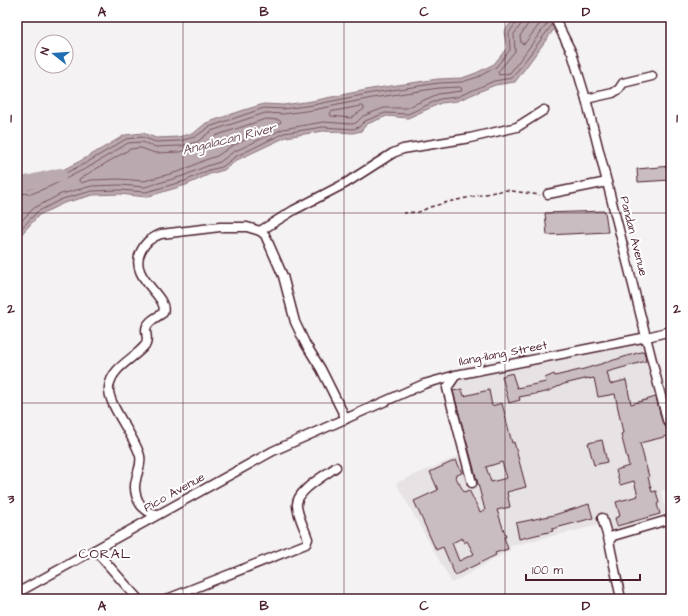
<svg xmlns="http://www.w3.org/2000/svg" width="688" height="616" viewBox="0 0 688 616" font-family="'Architects Daughter',sans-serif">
  <rect width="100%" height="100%" fill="#f4f2f2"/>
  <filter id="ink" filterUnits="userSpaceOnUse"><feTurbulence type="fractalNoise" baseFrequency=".025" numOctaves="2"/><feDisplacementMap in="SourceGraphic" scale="8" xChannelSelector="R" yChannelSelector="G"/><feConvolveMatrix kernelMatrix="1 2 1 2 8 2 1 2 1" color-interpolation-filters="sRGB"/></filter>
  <g filter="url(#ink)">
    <!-- built -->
    <path fill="#e7e2e3" d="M645 342 671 442V488L661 491 666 513 615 531 604 524 510 546V550L452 583 396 483 459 456 443 384 491 373Z"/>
    <!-- water -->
    <path fill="#baa9ae" stroke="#8d727a" d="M515 17H563L515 82 495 85 457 101 441 103 408 118 387 116 367 124 361 131 353 133 323 131 286 137 237 160 224 170 210 174 186 185 146 197 120 194 93 195 64 203 39 215 17 239V184L29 185 47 178 84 159 125 135 143 133 156 138 178 137 194 133 206 123 244 110 264 104 283 105 312 101 371 89 438 79 462 78 476 73 494 64 507 48 504 32Z"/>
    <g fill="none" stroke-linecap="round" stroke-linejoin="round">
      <!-- shore -->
      <g stroke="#77565f" stroke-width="1">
        <path d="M523 17 522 23 514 34 515 51 498 72 499 75 510 73 550 20"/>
        <path d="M529 17 528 24 520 36 521 43 522 44 525 43 545 17"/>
        <path d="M362 106 364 107V109L351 118 331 116 330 114 331 112Z"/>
        <path d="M266 119 279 120 281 122 267 130 230 147 217 156 205 160 181 171 144 181 119 179 91 180 81 183 79 181V179L130 149 141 148 155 153 180 152 200 147 215 136Z"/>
        <path d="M17 188 30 189 49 181 86 163 126 139 142 137 156 142 179 141 195 137 209 127 264 108 283 109 313 105 372 93 439 83 462 82 478 77 496 67 510 50 509 33 518 20V17"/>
        <path d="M17 193 31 194 51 186 89 167 128 143 142 142 156 147 180 146 197 142 211 131 265 113 283 114 313 110 372 98 439 88 460 87 462 89 461 91 438 94 406 108H384L363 116 356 123 352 124 323 122 283 129 233 152 220 162 207 166 183 176 145 187 120 185 92 186 61 194 34 208 17 225"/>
        <path d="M17 233 37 212 62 199 92 191 120 190 146 192 185 181 209 170 222 167 235 157 284 133 323 127 353 129 359 127 365 121 385 113 408 114 440 99 457 97 494 81 512 78 552 25"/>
      </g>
      <!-- river -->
      <path stroke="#baa9ae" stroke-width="14" d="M17 185 60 175"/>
    </g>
    <!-- building -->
    <g fill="#cabdc1" stroke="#4a1f2b" fill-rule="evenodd">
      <path d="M671 166V180L638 182 637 169Z"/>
      <path d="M605 211 608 232 547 235 545 213Z"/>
      <path d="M644 351 646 361 607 372 610 384 626 380 631 404 656 397 662 421 666 427 668 436 640 443 649 477H648L652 492 656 491 659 503 657 504 660 514 617 526 615 518 620 516 616 502 638 496 634 481 620 485 616 470 629 466 621 434 623 433 615 394 598 397 594 378 589 379V378L564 384 546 392 519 397 520 400 509 403 502 376 512 373 517 388 546 382 545 378 554 374 555 376 584 369Z"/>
      <path d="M462 389 464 396 489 390 492 406 502 403 512 443 514 442 526 487 507 492 510 507 497 510 506 537H504L508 549 495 553 496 555 455 575 443 547 436 550 414 501 438 490 430 472 456 460 462 473 455 476 464 492 469 490 480 512 485 510 453 391ZM502 462 507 478 491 482 486 467ZM462 538 464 543 467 541 474 554 459 561 452 543Z"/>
      <path d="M602 440 607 462 594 465 588 443Z"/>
      <path d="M589 504 593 518 552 529 553 531 519 539 516 523 554 515Z"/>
    </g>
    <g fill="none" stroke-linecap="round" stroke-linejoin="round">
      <defs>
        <g id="minor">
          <path d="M554 17 572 53 586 99 667 420 671 425"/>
          <path d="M586 99 613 93 619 89 623 83 652 76"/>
          <path d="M548 194 607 182"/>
          <path d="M260 231 294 210 346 183 393 153 403 149 470 138 517 127 544 110"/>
          <path d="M456 375 447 388 472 483"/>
          <path d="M157 514C153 513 149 513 146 510 137 504 133 490 136 480 137 472 142 465 140 456 135 436 107 405 109 387 112 366 135 359 146 344 148 339 146 335 146 330 146 322 157 317 163 313 170 296 127 278 141 251 145 242 152 237 161 234L220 227H247L260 231 265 235 283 276 295 322 305 343 321 369 346 419"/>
          <path d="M602 518 609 541 621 599"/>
          <path d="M609 541 613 536 671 519"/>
          <path d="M95 550 138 599"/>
          <path d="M17 593 273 451 424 384 456 375 647 337 671 331"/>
          <path d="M167 599 306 544 308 539C305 529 298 517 297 506 295 491 326 475 336 467"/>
        </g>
      </defs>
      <!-- minor casing -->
      <use href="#minor" stroke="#4a1f2b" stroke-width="11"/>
      <!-- path -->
      <path stroke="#4a1f2b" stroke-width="1.5" stroke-dasharray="4 3" stroke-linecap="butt" d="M403 213 419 212 430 207 452 201 505 190 540 195"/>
      <!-- minor -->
      <use href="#minor" stroke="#fff" stroke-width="8"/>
    </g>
  </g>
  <!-- grid -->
  <path fill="none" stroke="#4a1f2b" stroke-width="1" stroke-opacity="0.55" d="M183 17V599M344 17V599M505 17V599M17 213H671M17 403H671"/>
  <g text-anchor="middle" stroke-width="4" stroke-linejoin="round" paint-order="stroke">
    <!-- street labels -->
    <g font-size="12" fill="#4a1f2b" stroke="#fff">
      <text transform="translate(634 236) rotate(76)" y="4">Pandan Avenue</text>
      <text transform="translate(503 353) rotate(-11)" y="4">Ilang-ilang Street</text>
      <text transform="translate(174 492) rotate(-29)" y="4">Pico Avenue</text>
    </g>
    <!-- water labels -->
    <g font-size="13" font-style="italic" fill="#714f59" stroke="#fff">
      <text transform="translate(229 138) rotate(-14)" y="5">Angalacan River</text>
    </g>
    <!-- quarter labels -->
    <g font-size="14" letter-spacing="1" fill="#4a1f2b" stroke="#fff">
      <text x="105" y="558">CORAL</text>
    </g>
  </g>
  <!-- margin -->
  <rect width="688" height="616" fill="none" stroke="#fff" stroke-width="44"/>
  <!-- north arrow -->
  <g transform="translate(54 54) rotate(287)"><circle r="19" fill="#ffffff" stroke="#b7a5aa"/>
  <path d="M0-3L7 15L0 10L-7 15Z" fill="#1f6fb2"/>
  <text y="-6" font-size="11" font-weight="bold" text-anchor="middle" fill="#4a1f2b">N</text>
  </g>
  <!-- scale -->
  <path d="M526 574v6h114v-6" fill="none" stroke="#4a1f2b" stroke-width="2"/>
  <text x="532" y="574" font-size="12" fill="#4a1f2b" stroke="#ffffff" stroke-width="3" paint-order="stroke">100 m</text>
  <rect x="22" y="22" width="644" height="572" fill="none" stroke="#4a1f2b" stroke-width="1.5"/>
  <g font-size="13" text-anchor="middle" font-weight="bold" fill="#4a1f2b">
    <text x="102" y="16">A</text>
    <text x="264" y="16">B</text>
    <text x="424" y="16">C</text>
    <text x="586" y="16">D</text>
    <text x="11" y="122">1</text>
    <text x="677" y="122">1</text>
    <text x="11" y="313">2</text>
    <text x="677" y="313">2</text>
    <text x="11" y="503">3</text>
    <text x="677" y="503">3</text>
    <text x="102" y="610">A</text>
    <text x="264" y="610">B</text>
    <text x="424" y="610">C</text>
    <text x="586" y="610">D</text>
  </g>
</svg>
